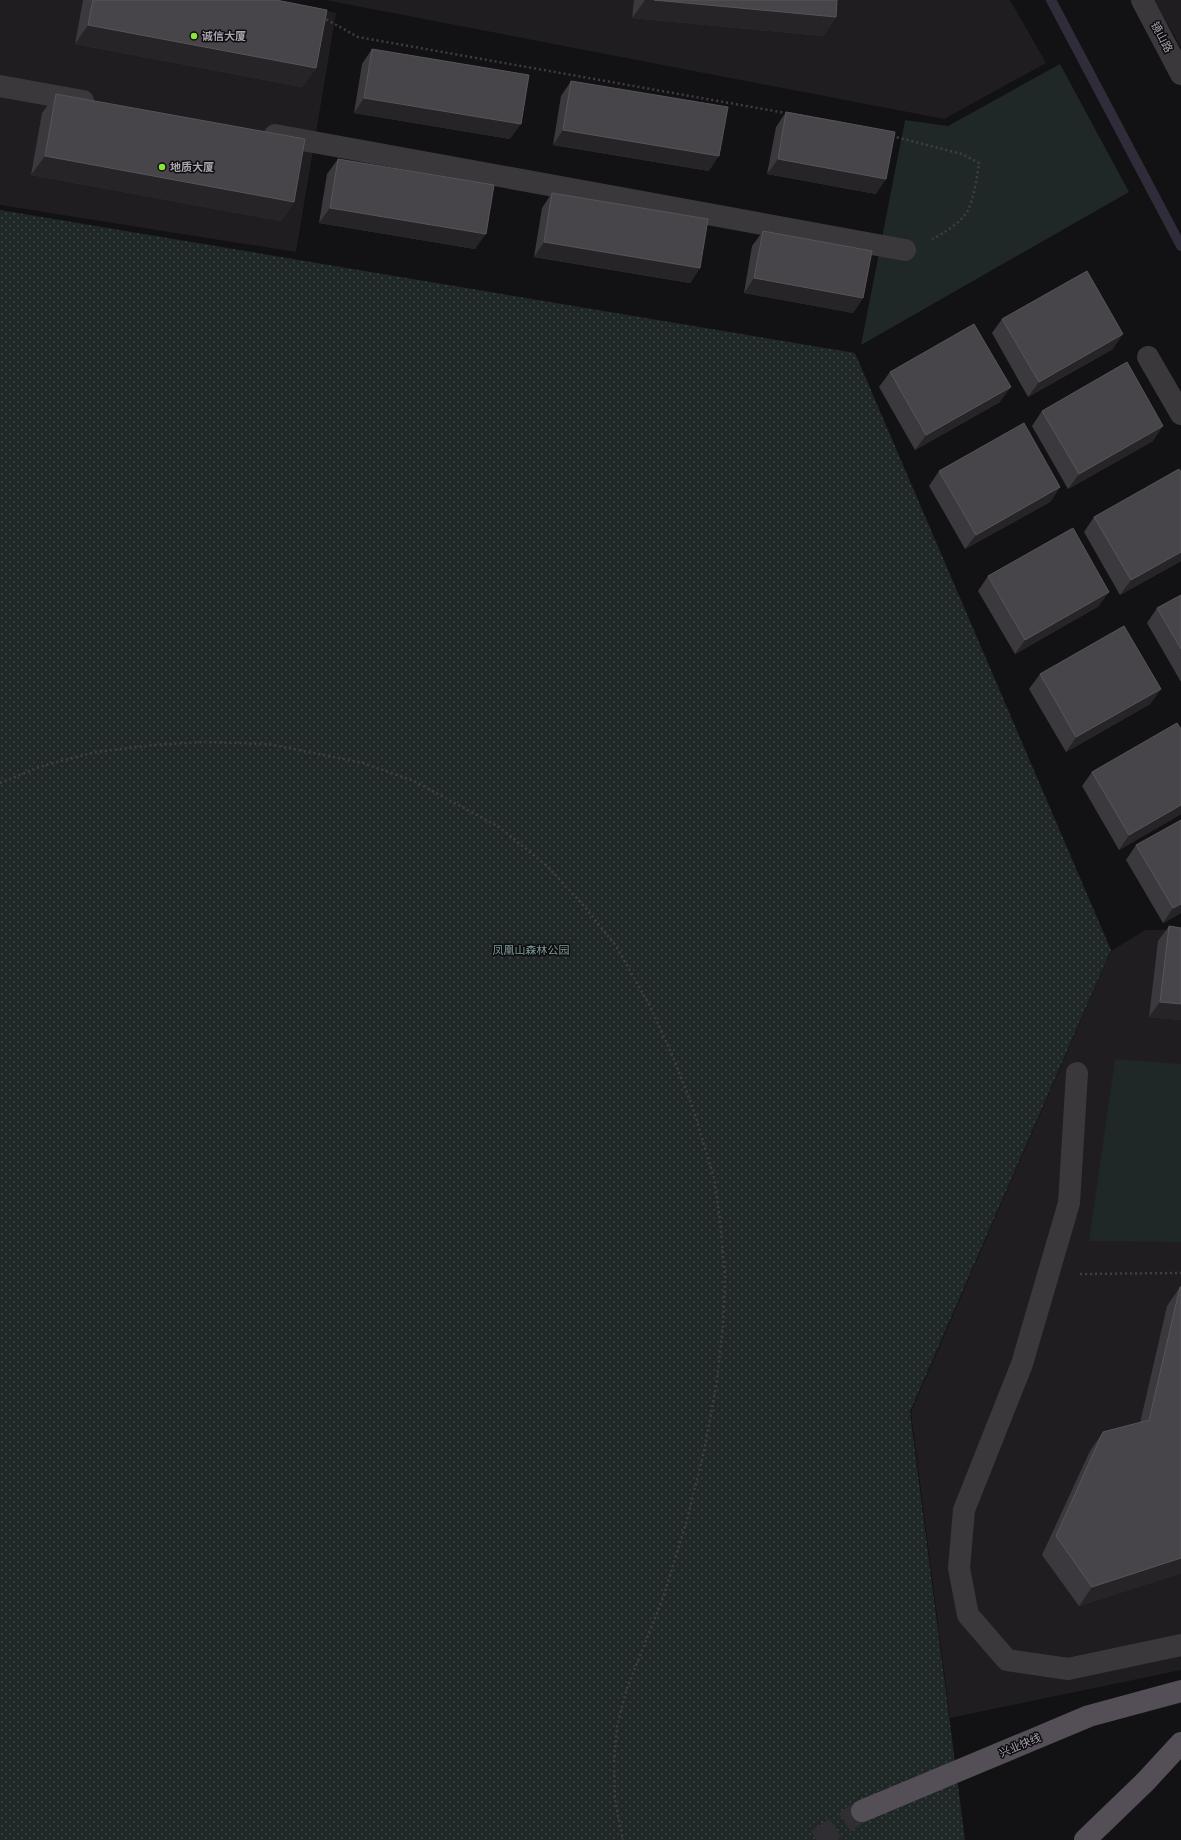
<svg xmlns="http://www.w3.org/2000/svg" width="1181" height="1840" viewBox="0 0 1181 1840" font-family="'Asap Condensed','Noto Sans SC',sans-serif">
  <defs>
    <pattern id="park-dots" width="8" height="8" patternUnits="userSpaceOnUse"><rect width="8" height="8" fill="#202727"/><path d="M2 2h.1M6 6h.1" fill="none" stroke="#3e4344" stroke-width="1.8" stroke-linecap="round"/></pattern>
  </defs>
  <rect width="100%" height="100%" fill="#121113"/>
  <!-- built -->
  <g fill="#1f1d20">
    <path d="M0 0H276L336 13 296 252 0 205Z"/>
    <path d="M325 0H1010L1046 63 944 119Z"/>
    <path d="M1154 0H1181V47Z"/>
    <path d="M1145 930H1181V1670L950 1718 911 1412 1111 951Z"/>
  </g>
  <!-- grass -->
  <g fill="#202727">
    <path d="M1060 64 1129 192 861 345 905 120 948 126Z"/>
    <path d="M1115 1059 1181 1064V1242L1089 1241Z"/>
  </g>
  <!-- park -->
  <path fill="url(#park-dots)" d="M0 210 855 353 1111 950 910 1412 965 1840H0Z"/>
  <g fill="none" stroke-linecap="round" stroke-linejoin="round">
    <!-- stream -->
    <path stroke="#312c3a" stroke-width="10" d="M1051 0 1181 246"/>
    <!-- highway-tunnel -->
    <path stroke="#312e33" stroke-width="22" stroke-dasharray="22 11" stroke-linecap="butt" d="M817 1840 862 1811"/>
    <!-- path -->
    <g stroke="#403d43" stroke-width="2.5" stroke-dasharray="2 3" stroke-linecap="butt">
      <path d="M322 17 358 37 842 123"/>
      <path d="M892 136 962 154 979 163C977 178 974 199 967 212 960 223 943 234 932 239"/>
      <path d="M0 783 42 766 96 752 154 745 204 742 268 744 363 763 414 781 499 827 547 866 584 906 616 946 650 1006 673 1057 693 1108 714 1178 720 1220 725 1276 723 1327 716 1387 704 1451 687 1520 663 1598 627 1688 617 1726 614 1763 615 1800 623 1840"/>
      <path d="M1080 1274 1181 1273"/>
    </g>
    <!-- minor -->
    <g stroke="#3b383c" stroke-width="22">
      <path d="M1142 0 1181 74"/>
      <path d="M0 86 83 101"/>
      <path d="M275 135 905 250"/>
      <path d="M1148 357 1181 414"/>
      <path d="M1077 1073 1069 1203 1022 1364 964 1510 959 1568 968 1615 1007 1660 1068 1669 1181 1645"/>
    </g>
    <!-- major -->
    <g stroke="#544f56" stroke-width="22">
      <path d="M862 1811 1089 1716 1181 1691"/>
      <path d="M1085 1840 1146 1781 1181 1743"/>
    </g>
  </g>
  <!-- wall -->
  <g fill="#3b393e">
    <path d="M83 0H276L316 68 302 87 75 44Z"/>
    <path d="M634 0H837L836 17 823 36 632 18Z"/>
    <path d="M372 49 510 139 354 113 362 64Z"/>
    <path d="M571 81 709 171 553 145 561 96Z"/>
    <path d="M56 94 294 202 281 221 31 175 42 113Z"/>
    <path d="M786 112 876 194 767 174 776 127Z"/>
    <path d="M338 159 475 249 319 223 327 174Z"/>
    <path d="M552 193 700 268 690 283 534 257 542 208Z"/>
    <path d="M763 231 863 298 853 313 744 293 752 246Z"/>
    <path d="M1002 319 1113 349 1028 397 992 333Z"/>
    <path d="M890 372 1000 402 915 450 879 387Z"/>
    <path d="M1042 411 1153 441 1068 489 1032 426Z"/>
    <path d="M939 471 1060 487 1050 502 965 549 929 486Z"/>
    <path d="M1094 517 1181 561 1120 595 1084 532Z"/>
    <path d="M988 576 1099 606 1015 654 978 591Z"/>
    <path d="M1181 595V682L1147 623 1157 608Z"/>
    <path d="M1040 674 1161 689 1150 704 1066 752 1029 689Z"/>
    <path d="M1092 772 1181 814 1119 850 1082 786Z"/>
    <path d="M1136 845 1181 913 1163 923 1126 860Z"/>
    <path d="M1169 926 1181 1020 1149 1017 1158 941Z"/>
    <path d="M1180 1287H1181V1573L1079 1606 1042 1555 1090 1451 1103 1432 1140 1423 1167 1306Z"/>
  </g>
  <!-- shaded-wall -->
  <g fill="#262427">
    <path d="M645 0H654L836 17 823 36 632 18Z"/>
    <path d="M88 25 316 68 302 87 75 44Z"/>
    <path d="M364 98 521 124 510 139 354 113Z"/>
    <path d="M563 130 719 156 709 171 553 145Z"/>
    <path d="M45 156 294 202 281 221 31 175Z"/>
    <path d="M778 159 886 179 876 194 767 174Z"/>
    <path d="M330 208 486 234 475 249 319 223Z"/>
    <path d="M544 242 700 268 690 283 534 257Z"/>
    <path d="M754 278 863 298 853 313 744 293Z"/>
    <path d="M1123 334 1113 349 1028 397 1039 382Z"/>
    <path d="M1011 387 1000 402 915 450 926 435Z"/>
    <path d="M1163 426 1153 441 1068 489 1079 474Z"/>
    <path d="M1060 487 1050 502 965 549 976 535Z"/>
    <path d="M1181 552V561L1120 595 1131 580Z"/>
    <path d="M1109 592 1099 606 1015 654 1025 640Z"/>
    <path d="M1161 689 1150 704 1066 752 1076 737Z"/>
    <path d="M1181 805V814L1119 850 1129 835Z"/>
    <path d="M1181 904V913L1163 923 1173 908Z"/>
    <path d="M1160 1002 1181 1004V1020L1149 1017Z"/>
    <path d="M1181 1558V1573L1079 1606 1092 1587Z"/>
  </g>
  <!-- building -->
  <g fill="#48454a" stroke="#57545a">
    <path d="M93 0H276L327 10 316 68 88 25Z"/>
    <path d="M654 0H837L836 17Z"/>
    <path d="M372 49 529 75 521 124 364 98Z"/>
    <path d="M571 81 728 107 719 156 563 130Z"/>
    <path d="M56 94 305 139 294 202 45 156Z"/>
    <path d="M786 112 895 132 886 179 778 159Z"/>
    <path d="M338 159 494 185 486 234 330 208Z"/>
    <path d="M552 193 708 219 700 268 544 242Z"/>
    <path d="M763 231 872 251 863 298 754 278Z"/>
    <path d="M1087 271 1123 334 1039 382 1002 319Z"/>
    <path d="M974 324 1011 387 926 435 890 372Z"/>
    <path d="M1127 362 1163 426 1079 474 1042 411Z"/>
    <path d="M1024 423 1060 487 976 535 939 471Z"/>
    <path d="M1179 469 1181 472V552L1131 580 1094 517Z"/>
    <path d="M1073 528 1109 592 1025 640 988 576Z"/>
    <path d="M1181 595V649L1157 608Z"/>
    <path d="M1124 626 1161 689 1076 737 1040 674Z"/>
    <path d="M1177 723 1181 729V805L1129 835 1092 772Z"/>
    <path d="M1181 820V904L1173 908 1136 845Z"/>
    <path d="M1169 926 1181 928V1004L1160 1002Z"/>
    <path d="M1180 1287H1181V1558L1092 1587 1056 1536 1103 1432 1149 1420Z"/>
  </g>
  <!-- markers -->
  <g fill="#89e537" stroke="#0d0c0e" stroke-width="1.5">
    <circle cx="194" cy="36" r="4"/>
    <circle cx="162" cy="167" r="4"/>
  </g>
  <g text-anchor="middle" stroke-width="3" stroke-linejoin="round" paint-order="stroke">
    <!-- poi labels -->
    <g font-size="11" font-weight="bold" fill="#aca4b2" stroke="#0d0c0e" text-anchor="start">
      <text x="202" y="40">诚信大厦</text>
      <text x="170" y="171">地质大厦</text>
    </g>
    <!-- street labels -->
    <g font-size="11" fill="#aca4b2" stroke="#0d0c0e">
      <text transform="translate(1162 37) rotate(62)" y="4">镜山路</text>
      <text transform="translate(1020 1745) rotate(-23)" y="4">兴业快线</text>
    </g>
    <!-- park labels -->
    <g font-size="11" fill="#7c9c9a" stroke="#0d0c0e">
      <text x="531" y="954">凤凰山森林公园</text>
    </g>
  </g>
</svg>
